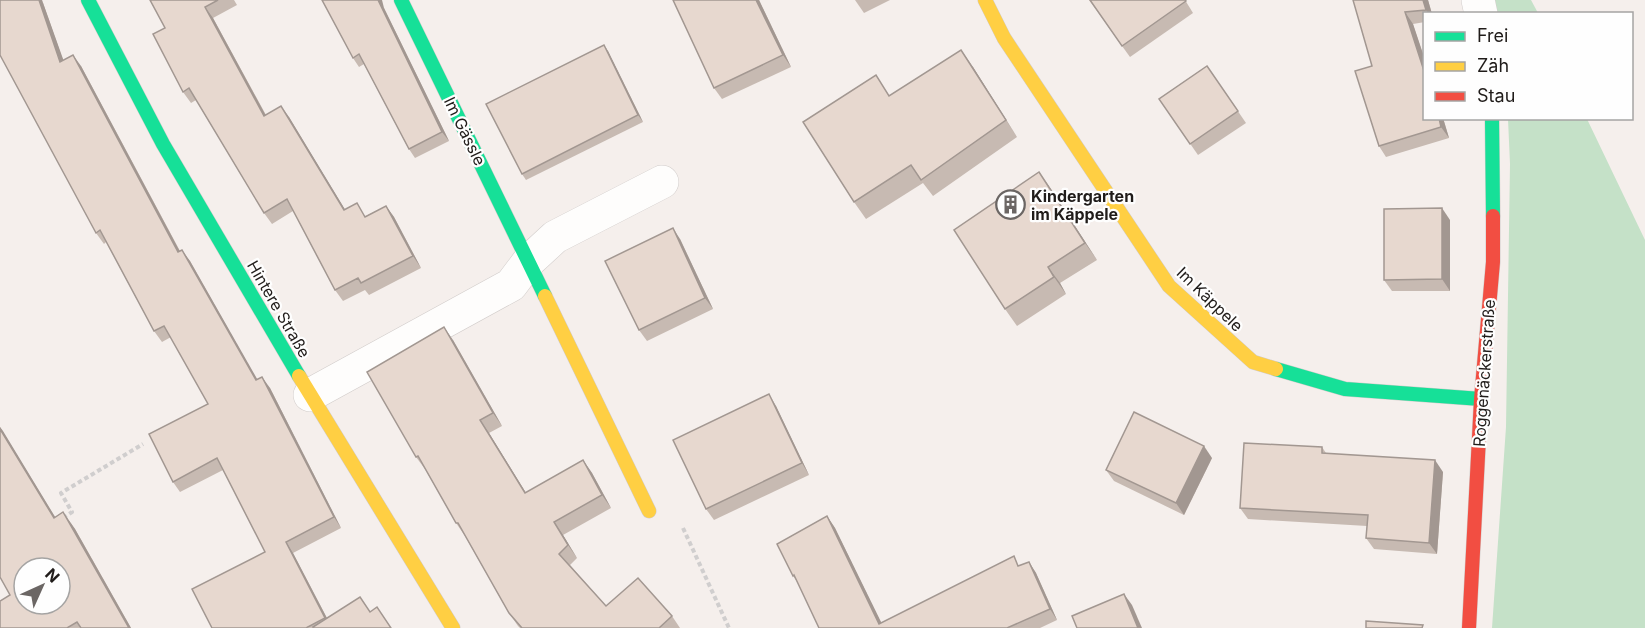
<svg xmlns="http://www.w3.org/2000/svg" width="1645" height="628" viewBox="0 0 1645 628" font-family="Inter,sans-serif">
  <rect width="100%" height="100%" fill="#f5efec"/>
  <!-- green -->
  <g fill="#c5e1c8">
    <path d="M1495 0H1531L1538 13H1497Z"/>
    <path d="M1508 119H1587L1645 240V628H1492L1506 427 1510 164Z"/>
  </g>
  <g fill="none" stroke-linecap="round" stroke-linejoin="round">
    <defs>
      <g id="street">
        <path d="M1478 0 1481 14"/>
        <path d="M310 395 511 285 529 261 555 237 662 182"/>
      </g>
      <g id="fast">
        <path d="M88 0 163 144 299 376"/>
        <path d="M401 0 545 296"/>
        <path d="M1492 118 1493 216"/>
        <path d="M1276 369 1345 389 1481 399"/>
      </g>
      <g id="slow">
        <path d="M985 0 1004 38 1169 286 1253 362 1276 369"/>
        <path d="M545 296 649 511"/>
        <path d="M299 376 453 628"/>
      </g>
      <path id="jam" d="M1469 628 1481 399 1493 262V216"/>
    </defs>
    <!-- street casing -->
    <use href="#street" stroke="#d1ccca" stroke-width="34"/>
    <!-- fast casing -->
    <use href="#fast" stroke="#d1ccca" stroke-width="15"/>
    <!-- slow casing -->
    <use href="#slow" stroke="#d1ccca" stroke-width="15"/>
    <!-- jam casing -->
    <use href="#jam" stroke="#d1ccca" stroke-width="15"/>
    <!-- path -->
    <g stroke="#d0cece" stroke-width="4" stroke-dasharray="4.5 3" stroke-linecap="butt">
      <path d="M63 518 72 512 61 493 143 444"/>
      <path d="M683 528 729 628"/>
    </g>
    <!-- street -->
    <use href="#street" stroke="#fefdfc" stroke-width="33"/>
    <!-- fast -->
    <use href="#fast" stroke="#16e098" stroke-width="14"/>
    <!-- slow -->
    <use href="#slow" stroke="#ffcf43" stroke-width="14"/>
    <!-- jam -->
    <use href="#jam" stroke="#f24e42" stroke-width="14"/>
  </g>
  <!-- wall -->
  <g fill="#c7bab2">
    <path d="M42 0 63 60 81 66 180 251 190 261 257 380 270 388 341 528 293 553 327 618 370 611 391 628H212L265 552 223 470 180 492 173 482 208 404 171 337 162 342 154 331 106 242 104 244 96 233Z"/>
    <path d="M150 0H234L237 5 213 18 266 115 289 117 345 210 366 216 386 206 394 217 421 268 369 295 365 290 343 301 335 290 293 211 272 224 264 213 196 100 191 103 183 92 165 28Z"/>
    <path d="M673 0H759L791 67 722 99 714 88Z"/>
    <path d="M855 0H890L864 13Z"/>
    <path d="M1089 0H1185L1193 13 1130 57Z"/>
    <path d="M1353 0H1428L1432 14H1425V22L1413 24 1425 60V118H1443L1449 138 1386 157 1379 146 1372 66Z"/>
    <path d="M384 8 449 141 415 158 409 149 364 64 359 67 353 58Z"/>
    <path d="M608 51 643 122 526 180 522 174Z"/>
    <path d="M1207 66 1246 123 1198 155 1159 99Z"/>
    <path d="M973 67 1017 137 933 196 923 183 866 219 854 202Z"/>
    <path d="M1039 172 1097 260 1060 283 1066 294 1017 326 1005 309Z"/>
    <path d="M1450 220V291H1392L1384 280Z"/>
    <path d="M680 239 713 309 647 341 639 330Z"/>
    <path d="M453 340 502 426 489 433 526 493 583 460 592 473 611 508 563 535 577 558 570 565 606 606 672 616 680 628H520L518 626 509 613 465 536 456 523 425 469 416 457Z"/>
    <path d="M776 406 809 475 714 520 706 509Z"/>
    <path d="M0 427 55 517 63 512 75 529 131 628H0L10 595 0 577Z"/>
    <path d="M1322 447 1326 453 1443 472 1437 554 1374 549 1366 538 1367 526 1248 519 1240 508Z"/>
    <path d="M1212 458 1184 515 1114 481 1106 470Z"/>
    <path d="M827 516 835 528 881 623 1029 562 1036 573 1057 620 1040 628H819L798 583 793 576Z"/>
  </g>
  <!-- shaded-wall -->
  <g fill="#a29791">
    <path d="M39 0H42L68 73 60 62Z"/>
    <path d="M378 0H382L384 8 449 141 442 132Z"/>
    <path d="M756 0H759L791 67 783 55Z"/>
    <path d="M1423 0H1428L1432 14H1429L1426 10Z"/>
    <path d="M205 7 213 18 272 127 264 116Z"/>
    <path d="M1405 12 1413 24 1425 60V74Z"/>
    <path d="M604 45 608 51 643 122 638 115Z"/>
    <path d="M961 50 973 67 1017 137 1006 120Z"/>
    <path d="M73 55 81 66 186 263 178 252Z"/>
    <path d="M281 106 289 117 352 221 344 210Z"/>
    <path d="M1439 118H1443L1449 138 1441 127Z"/>
    <path d="M1039 172 1051 189 1097 260 1085 243Z"/>
    <path d="M386 206 394 217 421 268 413 256Z"/>
    <path d="M1442 208 1450 220V291L1442 279Z"/>
    <path d="M673 228 680 239 713 309 705 298Z"/>
    <path d="M182 250 190 261 264 391 256 380Z"/>
    <path d="M1048 267 1060 283 1066 294 1054 277Z"/>
    <path d="M444 327 453 340 502 426 493 413Z"/>
    <path d="M262 377 270 388 341 528 334 517Z"/>
    <path d="M769 394 776 406 809 475 802 463Z"/>
    <path d="M480 420 489 433 534 506 525 493Z"/>
    <path d="M0 427 3 431 66 535 54 518 0 429Z"/>
    <path d="M1204 446 1212 458 1184 515 1176 503Z"/>
    <path d="M583 460 592 473 611 508 602 495Z"/>
    <path d="M1435 460 1443 472 1437 554 1429 543Z"/>
    <path d="M63 512 75 529 131 628H129Z"/>
    <path d="M827 516 835 528 884 628 879 624Z"/>
    <path d="M554 522 563 535 577 558 568 545Z"/>
    <path d="M286 542 293 553 332 628 325 618Z"/>
    <path d="M1029 562 1036 573 1057 620 1050 609Z"/>
    <path d="M1124 594 1132 605 1142 628H1138Z"/>
  </g>
  <!-- building -->
  <g fill="#e7d8cf" stroke="#a29791" stroke-width="1.5" fill-rule="evenodd">
    <path d="M0 0H39L60 62 73 55 178 252 182 250 256 380 262 377 334 517 286 542 325 618 306 628H212L192 589 265 552 217 458 173 482 149 434 208 404 164 326 154 331 100 230 96 233 0 55Z"/>
    <path d="M150 0H218L205 7 264 116 281 106 344 210 357 203 365 217 386 206 413 256 361 283 358 278 335 290 287 199 264 213 189 88 183 92 153 34 165 28Z"/>
    <path d="M322 0H378L442 132 409 149 359 54 353 58Z"/>
    <path d="M673 0H756L783 55 714 88Z"/>
    <path d="M1090 0H1185L1186 1 1122 46Z"/>
    <path d="M1353 0H1423L1426 10 1405 12 1425 74V118H1439L1441 127 1379 146 1355 71 1372 66Z"/>
    <path d="M604 45 638 115 522 174 486 104Z"/>
    <path d="M961 50 1006 120 921 180 911 165 854 202 803 122 876 75 889 96Z"/>
    <path d="M1207 66 1238 111 1190 144 1159 99Z"/>
    <path d="M1039 172 1085 243 1048 267 1054 277 1005 309 954 230Z"/>
    <path d="M1442 208V279L1384 280V209Z"/>
    <path d="M673 228 705 298 639 330 605 261Z"/>
    <path d="M444 327 493 413 480 420 525 493 583 460 602 495 554 522 568 545 559 554 606 606 638 578 672 616 659 628H522L509 613 458 523H456L418 456 416 457 367 372Z"/>
    <path d="M769 394 802 463 706 509 673 440Z"/>
    <path d="M1134 412 1204 446 1176 503 1106 470Z"/>
    <path d="M0 429 54 518 63 512 129 628H81L77 622 67 628H0V601L10 595 0 577ZM24 568H60V604H24Z"/>
    <path d="M1244 443 1322 447V453L1435 460 1429 543 1366 538 1368 515 1240 508Z"/>
    <path d="M827 516 879 624 1014 556 1018 566 1029 562 1050 609 1007 628H819L794 575 793 576 777 544Z"/>
    <path d="M1124 594 1138 628H1077L1072 616Z"/>
    <path d="M360 597 370 612 377 607 391 628H313V627Z"/>
    <path d="M1366 621 1423 625 1422 628H1366Z"/>
  </g>
  <!-- icons -->
  <defs>
    <symbol id="building-ring" viewBox="-11 -11 22 22"><circle r="9.5" fill="#fefefe" stroke="#6b6664" stroke-width="1.5"/><path d="M-4-6H4V6H1V3H-1V6H-4ZM-2.5-4.3h1.7v1.8h-1.7ZM.8-4.3h1.7v1.8H.8ZM-2.5-1h1.7V.8h-1.7ZM.8-1h1.7V.8H.8Z" fill="#6b6664"/></symbol>
  </defs>
  <g fill-rule="evenodd">
    <use href="#building-ring" x="994" y="188" width="33" height="33"/>
  </g>
  <g text-anchor="middle" stroke-width="4.5" stroke-linejoin="round" paint-order="stroke">
    <!-- street labels -->
    <g font-size="16" fill="#201c1a" stroke="#fefefe">
      <text transform="translate(465 131) rotate(64)" y="6">Im Gässle</text>
      <text transform="translate(1210 299) rotate(44)" y="6">Im Käppele</text>
      <text transform="translate(279 309) rotate(60)" y="6">Hintere Straße</text>
      <text transform="translate(1484 373) rotate(-86)" y="6">Roggenäckerstraße</text>
    </g>
    <!-- poi labels -->
    <g font-size="16" font-weight="bold" fill="#201c1a" stroke="#fefefe" text-anchor="start">
      <text x="1031" y="202">Kindergarten<tspan x="1031" dy="18">im Käppele</tspan></text>
    </g>
  </g>
  <!-- legend -->
  <rect x="1423" y="12" width="210" height="108" fill="#fefefe" stroke="#a5a4a3" stroke-width="1.5"/>
  <rect x="1435" y="32" width="30" height="9" fill="#16e098" stroke="#a5a4a3" stroke-width="1.5"/>
  <text x="1477" y="42" font-size="18" fill="#201c1a">Frei</text>
  <rect x="1435" y="62" width="30" height="9" fill="#ffcf43" stroke="#a5a4a3" stroke-width="1.5"/>
  <text x="1477" y="72" font-size="18" fill="#201c1a">Zäh</text>
  <rect x="1435" y="92" width="30" height="9" fill="#f24e42" stroke="#a5a4a3" stroke-width="1.5"/>
  <text x="1477" y="102" font-size="18" fill="#201c1a">Stau</text>
  <!-- north arrow -->
  <g transform="translate(42 586) rotate(45)"><circle r="28" fill="#fefefe" stroke="#a5a4a3" stroke-width="1.5"/>
  <path d="M0-4.5L10 22L0 15L-10 22Z" fill="#6b6664"/>
  <text y="-9" font-size="16" font-weight="bold" text-anchor="middle" fill="#201c1a">N</text>
  </g>
</svg>
